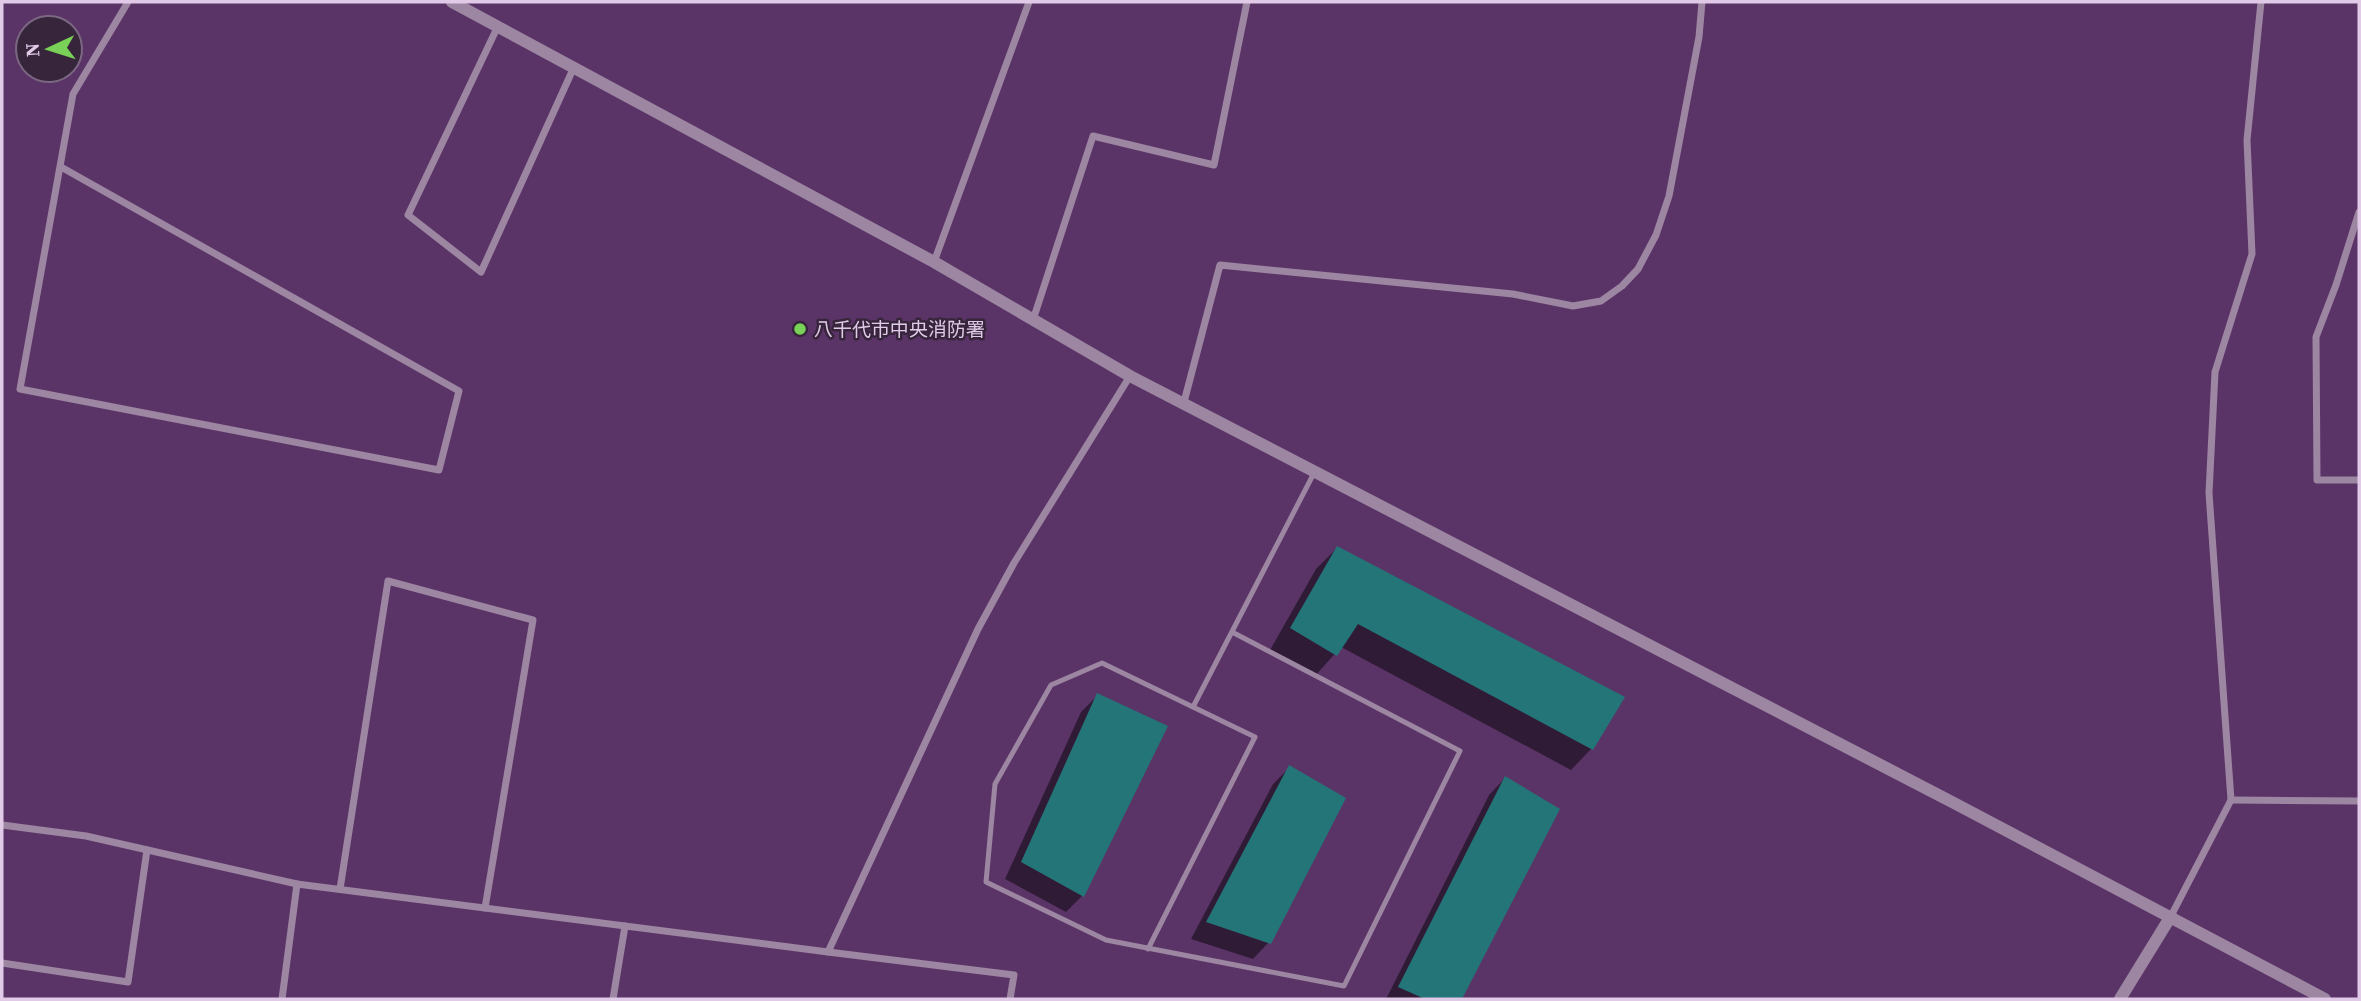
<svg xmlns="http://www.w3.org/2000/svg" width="2361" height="1001" viewBox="0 0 2361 1001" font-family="'Source Serif 4','Noto Sans JP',serif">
  <rect width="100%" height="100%" fill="#5b3467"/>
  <!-- shadow -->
  <g fill="#0007">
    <path d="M1337 548 1592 748 1571 770 1341 647 1315 676 1270 650 1316 569Z"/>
    <path d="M1098 695 1083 895 1066 912 1005 879 1081 712Z"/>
    <path d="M1289 768 1269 942 1253 959 1191 939 1273 784Z"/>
    <path d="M1505 778 1558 809 1460 999H1386L1489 795Z"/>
  </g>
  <!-- building -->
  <g fill="#237577">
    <path d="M1337 546 1625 697 1593 750 1358 624 1337 656 1290 628Z"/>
    <path d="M1097 693 1168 726 1084 897 1021 862Z"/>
    <path d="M1289 765 1346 798 1271 944 1206 922Z"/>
    <path d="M1505 776 1560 809 1462 999H1425L1398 987Z"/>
  </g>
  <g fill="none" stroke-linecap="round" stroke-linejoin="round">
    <!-- service -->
    <g stroke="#9c86a2" stroke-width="5">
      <path d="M1232 632 1460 751 1344 986 1106 940 986 882 995 784 1051 685 1102 663 1193 707 1314 473"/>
      <path d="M1148 949 1255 737 1193 707"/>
    </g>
    <!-- minor -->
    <g stroke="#9c86a2" stroke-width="7">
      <path d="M498 26 408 215 481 272 574 67"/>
      <path d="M61 167 459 391 439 470 20 389 73 94 128 2"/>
      <path d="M2359 212 2336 285 2316 337 2317 480H2359"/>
      <path d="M934 262 1029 2"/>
      <path d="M1033 320 1093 136 1214 165 1247 2"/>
      <path d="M1184 402 1220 265 1513 294 1573 306 1601 301 1622 286 1638 269 1656 235 1669 196 1699 37 1702 2"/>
      <path d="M2231 800 2359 801"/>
      <path d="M2 825 86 836 297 884 828 952 978 629 1014 563 1130 376"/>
      <path d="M340 889 388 581 533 620 485 908"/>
      <path d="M2171 916 2231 800 2209 493 2215 372 2252 254 2247 140 2261 2"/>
      <path d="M828 952 1014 975 1010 999"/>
      <path d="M2 963 128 982 147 850"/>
      <path d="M282 999 297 884"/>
      <path d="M613 999 625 926"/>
    </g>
    <!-- tertiary -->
    <g stroke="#9c86a2" stroke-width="12">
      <path d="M452 2 934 262 1130 376 1954 803 2325 999"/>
      <path d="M2120 999 2171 916"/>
    </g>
  </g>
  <!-- markers -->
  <circle fill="#79d157" stroke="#37253c" stroke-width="2.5" cx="800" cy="329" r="7"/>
  <g text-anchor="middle" stroke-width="5" stroke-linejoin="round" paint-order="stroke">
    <!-- poi labels -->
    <g font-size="19" fill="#e0cae8" stroke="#37253c" text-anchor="start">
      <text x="814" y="336">八千代市中央消防署</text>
    </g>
  </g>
  <!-- border -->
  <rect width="2361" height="1001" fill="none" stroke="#e0cae8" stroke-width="7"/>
  <!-- north arrow -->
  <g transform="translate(49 49) rotate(266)"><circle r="33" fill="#37253c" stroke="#7b6781" stroke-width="2"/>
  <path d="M0-5L12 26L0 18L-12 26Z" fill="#79d157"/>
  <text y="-10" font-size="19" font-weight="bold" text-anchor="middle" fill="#e0cae8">N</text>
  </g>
</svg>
